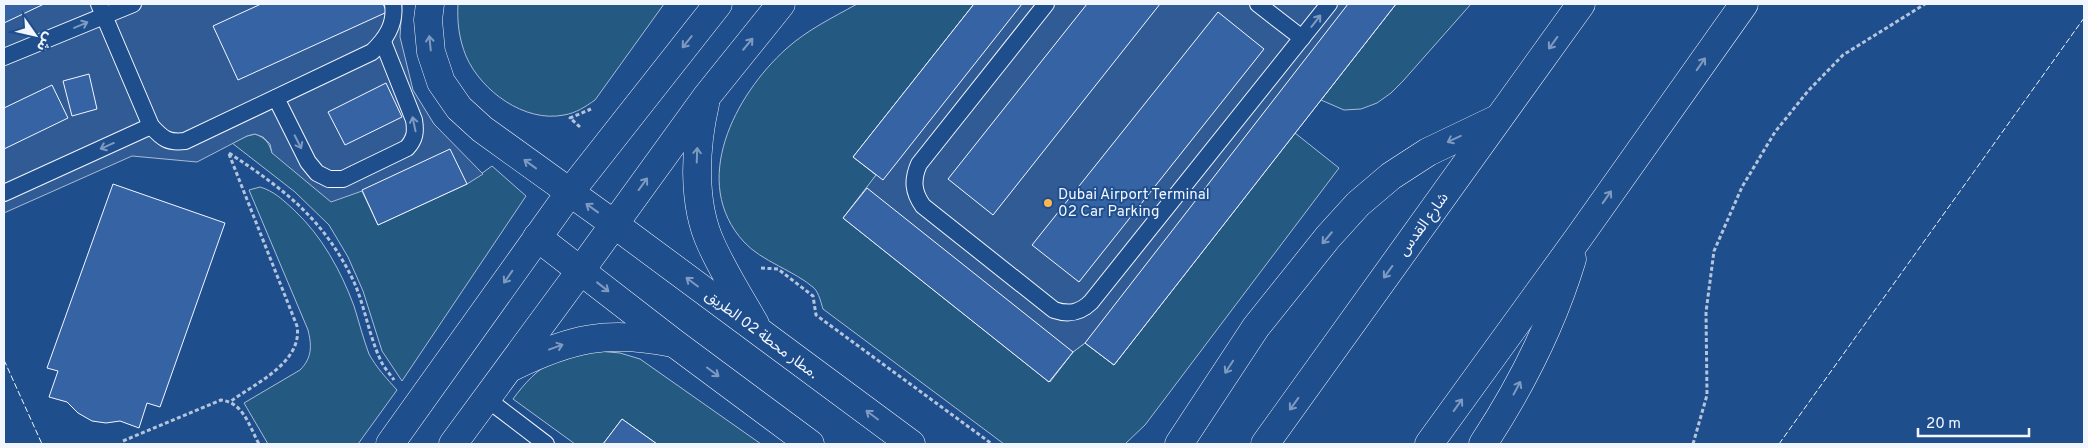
<svg xmlns="http://www.w3.org/2000/svg" width="2088" height="448" viewBox="0 0 2088 448" font-family="Overpass,'Noto Sans Arabic',sans-serif">
  <rect width="100%" height="100%" fill="#1f4e8c"/>
  <!-- green -->
  <g fill="#245a82" stroke="#a8bbd7">
    <path d="M458 4H664L595 100C585 107 576 113 564 115 525 123 481 91 466 56 459 39 457 22 458 4Z"/>
    <path d="M857 4H974L854 156 876 175 867 188 1050 382 1073 352 1085 343 1114 365 1295 133 1339 168 1145 425 1125 444H1004L823 309C821 303 819 293 814 288 795 271 761 261 744 242 689 182 735 95 786 49 807 30 832 18 857 4Z"/>
    <path d="M1396 4H1471L1403 81 1391 93 1377 103 1361 109 1344 110 1321 100Z"/>
    <path d="M255 134C265 138 269 142 272 153L362 190 467 184 492 166 526 196 402 381 382 351 363 291 348 257 329 225 295 192 232 143 247 136Z"/>
    <path d="M260 187C274 191 283 200 294 210 322 236 341 271 354 306 359 322 363 338 369 354 376 367 387 379 397 390L358 444H268L244 403 300 370C312 358 312 346 308 330L249 190Z"/>
    <path d="M598 351 620 353 640 359 761 444H657L622 419 603 444H575L513 399C524 384 538 368 556 360 569 355 585 354 598 351Z"/>
  </g>
  <!-- parking -->
  <g fill="#305b95" stroke="#a8bbd7">
    <path d="M4 4H402L400 37 413 90 434 124 483 174 467 184 378 225 362 191 331 202 272 153 270 144 263 137 255 134 247 136 197 162 132 156 4 213Z"/>
    <path d="M974 4H1396L1114 365 1085 343 1073 352 1049 382 843 218 876 175 853 157Z"/>
  </g>
  <!-- building -->
  <g fill="#3563a3" stroke="#f2f6ff">
    <path d="M4 4H44L4 23Z"/>
    <path d="M261 4H383L387 12 238 80 213 26Z"/>
    <path d="M974 4H1022L883 180 853 157Z"/>
    <path d="M1087 4H1160L993 215 948 179Z"/>
    <path d="M1348 4H1396L1114 365 1085 343Z"/>
    <path d="M1218 12 1264 49 1079 282 1032 245Z"/>
    <path d="M89 74 97 109 72 116 63 81Z"/>
    <path d="M386 83 402 117 345 145 328 112Z"/>
    <path d="M52 85 68 118 4 149V108Z"/>
    <path d="M450 149 467 184 378 225 362 190Z"/>
    <path d="M113 184 225 223 160 407 147 403 139 428 120 421 106 423 92 421 78 413 67 402 49 397 58 371 47 368Z"/>
    <path d="M867 188 1073 352 1049 382 843 218Z"/>
    <path d="M622 419 657 444H603Z"/>
  </g>
  <g fill="none" stroke-linecap="round" stroke-linejoin="round">
    <defs>
      <g id="service">
        <path d="M99 4 151 126C163 139 168 143 185 141L372 52C386 39 396 24 393 4"/>
        <path d="M1046 4 919 164C912 180 913 192 923 206L1054 310C1069 315 1080 313 1091 302L1329 4"/>
        <path d="M1258 4 1302 38"/>
        <path d="M4 57 133 4"/>
        <path d="M276 98 308 162 317 173 329 179H343L407 148C415 139 416 132 414 120L383 42"/>
        <path d="M4 193 151 126"/>
        <path d="M487 399 546 444"/>
      </g>
      <g id="tertiary">
        <path d="M430 4 428 20 431 52 441 82 459 108 482 129 614 224 911 444"/>
        <path d="M705 104C695 147 692 203 711 244 723 271 740 298 755 324"/>
        <path d="M537 237 674 343 810 444"/>
        <path d="M512 367C571 338 607 330 673 343"/>
        <path d="M390 444 570 192 718 4"/>
        <path d="M453 444 581 270 707 96 781 4"/>
      </g>
      <g id="secondary">
        <path d="M1179 444 1256 327 1328 237 1358 204 1391 176 1428 152 1497 119"/>
        <path d="M1265 444 1581 4"/>
        <path d="M1429 444 1579 237 1744 4"/>
        <path d="M1483 444C1521 386 1552 325 1572 259"/>
      </g>
    </defs>
    <!-- service casing -->
    <use href="#service" stroke="#f2f6ff" stroke-width="18"/>
    <!-- tertiary casing -->
    <use href="#tertiary" stroke="#f2f6ff" stroke-width="29"/>
    <!-- secondary casing -->
    <use href="#secondary" stroke="#f2f6ff" stroke-width="29"/>
    <!-- path -->
    <g stroke="#b3c4dc" stroke-width="3" stroke-dasharray="4 2.5" stroke-linecap="butt">
      <path d="M580 127 570 118 591 109"/>
      <path d="M229 153C285 190 324 219 354 282 365 307 369 336 381 361 384 368 390 374 394 380"/>
      <path d="M229 154 297 326C303 362 256 383 231 401"/>
      <path d="M761 268 778 269 813 296 816 315 992 444"/>
      <path d="M123 441 221 400C244 403 249 426 259 444"/>
      <path d="M1693 444 1707 395 1706 312 1714 251 1742 187 1775 132 1808 91 1843 55 1925 4"/>
    </g>
    <!-- service -->
    <use href="#service" stroke="#1f4e8c" stroke-width="16"/>
    <!-- tertiary -->
    <use href="#tertiary" stroke="#1f4e8c" stroke-width="28"/>
    <!-- secondary -->
    <use href="#secondary" stroke="#1f4e8c" stroke-width="28"/>
    <!-- fence -->
    <g stroke="#f2f6ff" stroke-width="1" stroke-dasharray="6 2.5" stroke-linecap="butt">
      <path d="M4 360 42 444"/>
      <path d="M1779 444 2084 18"/>
    </g>
  </g>
  <!-- one-way arrows -->
  <defs><path id="oneway-shaft" d="M-6 0H5M1.5-3L5.5 0L1.5 3" fill="none" stroke-width="1.6" stroke-linecap="round" stroke-linejoin="round" transform="scale(1.25)"/></defs>
  <g stroke="#7e9ac0">
    <use href="#oneway-shaft" transform="translate(1316 21) rotate(-52)"/>
    <use href="#oneway-shaft" transform="translate(81 25) rotate(-23)"/>
    <use href="#oneway-shaft" transform="translate(687 42) rotate(129)"/>
    <use href="#oneway-shaft" transform="translate(430 43) rotate(-96)"/>
    <use href="#oneway-shaft" transform="translate(1553 43) rotate(126)"/>
    <use href="#oneway-shaft" transform="translate(748 44) rotate(-50)"/>
    <use href="#oneway-shaft" transform="translate(1701 64) rotate(-55)"/>
    <use href="#oneway-shaft" transform="translate(414 124) rotate(-102)"/>
    <use href="#oneway-shaft" transform="translate(1454 139) rotate(155)"/>
    <use href="#oneway-shaft" transform="translate(298 142) rotate(63)"/>
    <use href="#oneway-shaft" transform="translate(107 146) rotate(156)"/>
    <use href="#oneway-shaft" transform="translate(697 155) rotate(-88)"/>
    <use href="#oneway-shaft" transform="translate(530 164) rotate(-144)"/>
    <use href="#oneway-shaft" transform="translate(643 184) rotate(-54)"/>
    <use href="#oneway-shaft" transform="translate(1607 197) rotate(-55)"/>
    <use href="#oneway-shaft" transform="translate(592 208) rotate(-144)"/>
    <use href="#oneway-shaft" transform="translate(1327 238) rotate(130)"/>
    <use href="#oneway-shaft" transform="translate(1388 272) rotate(126)"/>
    <use href="#oneway-shaft" transform="translate(508 277) rotate(125)"/>
    <use href="#oneway-shaft" transform="translate(692 282) rotate(-143)"/>
    <use href="#oneway-shaft" transform="translate(603 287) rotate(38)"/>
    <use href="#oneway-shaft" transform="translate(556 347) rotate(-20)"/>
    <use href="#oneway-shaft" transform="translate(1229 367) rotate(123)"/>
    <use href="#oneway-shaft" transform="translate(713 372) rotate(37)"/>
    <use href="#oneway-shaft" transform="translate(1517 388) rotate(-62)"/>
    <use href="#oneway-shaft" transform="translate(1294 404) rotate(126)"/>
    <use href="#oneway-shaft" transform="translate(1458 405) rotate(-54)"/>
    <use href="#oneway-shaft" transform="translate(872 415) rotate(-143)"/>
  </g>
  <!-- markers -->
  <circle fill="#ffb74d" stroke="#1f4e8c" stroke-width="2" cx="1048" cy="203" r="5"/>
  <g text-anchor="middle" stroke-width="4" stroke-linejoin="round" paint-order="stroke">
    <!-- poi labels -->
    <g font-size="15" fill="#f2f6ff" stroke="#1f4e8c" text-anchor="start">
      <text x="1058" y="199">Dubai Airport Terminal<tspan x="1058" dy="17">02 Car Parking</tspan></text>
    </g>
    <!-- street labels -->
    <g font-size="15" fill="#f2f6ff" stroke="#1f4e8c">
      <text transform="translate(1423 224) rotate(-54)" y="5">شارع القدس</text>
      <text transform="translate(762 334) rotate(37)" y="5">مطار محطة 02 الطريق.</text>
    </g>
  </g>
  <!-- border -->
  <rect width="2088" height="448" fill="none" stroke="#f2f6ff" stroke-width="10"/>
  <!-- north arrow -->
  <g transform="translate(35 35) rotate(124)" stroke="#1f4e8c" stroke-width="4" paint-order="stroke">
  <path d="M0-4L9 19L0 12L-9 19Z" fill="#f2f6ff"/>
  <text y="-8" font-size="14" font-weight="bold" text-anchor="middle" fill="#f2f6ff">ش</text>
  </g>
  <!-- scale -->
  <path d="M1918 428v8h111v-8" fill="none" stroke="#f2f6ff" stroke-width="2.5"/>
  <text x="1926" y="428" font-size="15" fill="#f2f6ff" stroke="#1f4e8c" stroke-width="4" paint-order="stroke">20 m</text>
</svg>
